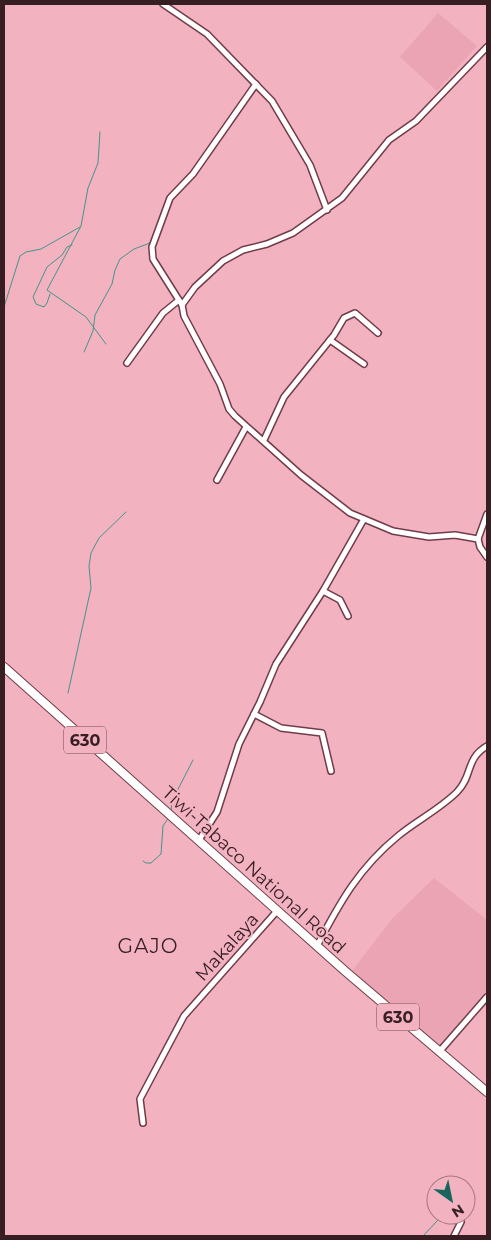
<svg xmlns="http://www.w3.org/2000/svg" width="491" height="1240" viewBox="0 0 491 1240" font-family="Montserrat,sans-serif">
  <rect width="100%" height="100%" fill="#f2b2c0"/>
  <!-- built -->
  <g fill="#eba4b3">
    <path d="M438 13 477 46 437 91 400 57Z"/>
    <path d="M434 878 487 920V1000L442 1049 351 972 392 919Z"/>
  </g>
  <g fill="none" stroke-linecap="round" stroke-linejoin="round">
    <!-- stream -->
    <g stroke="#45948b" stroke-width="1">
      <path d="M100 132 98 163 88 188 81 226 47 290 86 317 106 344"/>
      <path d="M50 294 47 303 44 307 36 304 33 297 47 267 62 255 67 247 72 245"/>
      <path d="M4 307 20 256 26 252 41 249 80 227"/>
      <path d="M84 352 93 331 95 315 112 284 115 270 120 259 134 249 150 243 156 228"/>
      <path d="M68 693 91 588 89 566 91 553 99 538 126 512"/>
      <path d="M171 811 172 801 193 760"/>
      <path d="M143 861 146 863H151L161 854 163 826 169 817"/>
      <path d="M423 1236 438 1220 461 1217"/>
    </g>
    <defs>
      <g id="street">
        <path d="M163 4 207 34 272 101 310 165 327 210"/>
        <path d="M256 84 193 174 170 198 152 247 153 259 182 305 184 316 220 384 229 409 235 416 301 475 350 513 393 531 429 537 455 535 478 539 480 547 487 557"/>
        <path d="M182 305 195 287 223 261 243 250 267 244 293 233 342 198 389 140 416 121 487 47"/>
        <path d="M330 340 364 364"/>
        <path d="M127 363 163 313 179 300"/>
        <path d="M264 440 284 397 334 335 344 318 355 313 378 333"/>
        <path d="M217 480 246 427"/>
        <path d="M478 539 487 514"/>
        <path d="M323 591 340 600 348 616"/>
        <path d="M254 714 281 728 322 733 331 771"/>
        <path d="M199 840 217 812 239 744 260 702 276 664 323 591 364 519"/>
        <path d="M317 946C340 902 359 868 398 836 416 821 440 809 457 792 473 776 465 759 487 746"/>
        <path d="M439 1052 487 997"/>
        <path d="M143 1123 140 1099 184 1016 277 911"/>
        <path d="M454 1236 461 1222"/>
      </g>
      <path id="primary" d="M4 667 345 971 487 1092"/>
    </defs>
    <!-- street casing -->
    <use href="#street" stroke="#713c49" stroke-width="8"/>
    <!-- primary casing -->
    <use href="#primary" stroke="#713c49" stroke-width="10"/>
    <!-- street -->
    <use href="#street" stroke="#fff" stroke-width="5"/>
    <!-- primary -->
    <use href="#primary" stroke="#fff" stroke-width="8"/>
  </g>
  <g text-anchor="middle" stroke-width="4" stroke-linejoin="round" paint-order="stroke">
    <!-- shield labels -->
    <g fill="#f2b2c0" stroke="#6e4a52" stroke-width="1">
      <rect x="64" y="726.5" width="42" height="27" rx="4"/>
      <rect x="377" y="1003.5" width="42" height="27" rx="4"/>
    </g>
    <g font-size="16" font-weight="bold" fill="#361e23">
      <text x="85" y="746">630</text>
      <text x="398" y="1023">630</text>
    </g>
    <!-- street labels -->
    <g font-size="18" fill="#361e23" stroke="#f2b2c0">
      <text transform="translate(254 870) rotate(42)" y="6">Tiwi-Tabaco National Road</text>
      <text transform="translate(227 947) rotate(-48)" y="6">Makalaya</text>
    </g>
    <!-- quarter labels -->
    <g font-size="20" letter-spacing="1" fill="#361e23" stroke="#f2b2c0">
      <text x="148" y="953">GAJO</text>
    </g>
  </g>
  <!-- border -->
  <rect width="491" height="1240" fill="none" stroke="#361e23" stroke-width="10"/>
  <!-- north arrow -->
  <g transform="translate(451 1200) rotate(147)"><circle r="24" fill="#f2b2c0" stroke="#a77781"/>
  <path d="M0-4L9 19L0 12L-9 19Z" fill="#19655d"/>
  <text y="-8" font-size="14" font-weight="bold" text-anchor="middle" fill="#361e23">N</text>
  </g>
</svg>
